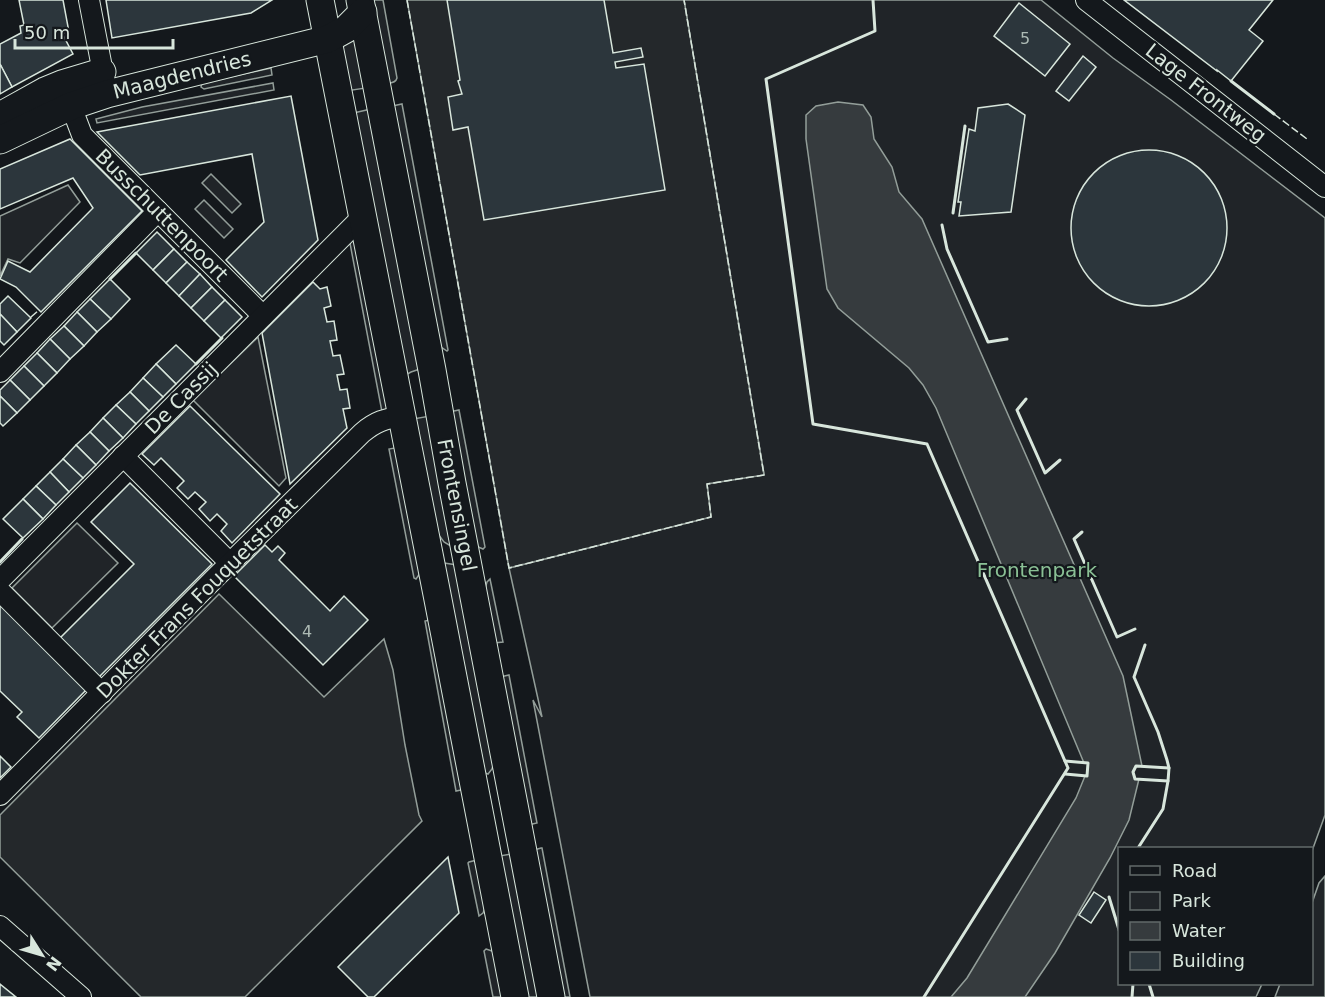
<svg xmlns="http://www.w3.org/2000/svg" width="1325" height="997" viewBox="0 0 1325 997" font-family="'DejaVu Sans',sans-serif">
  <rect width="100%" height="100%" fill="#14181c"/>
  <!-- green -->
  <g fill="#202428" stroke="#939e99" stroke-width="1.5">
    <path d="M372 0H383L397 78C396 82 393 83 388 83Z"/>
    <path d="M684 0H1041L1113 58 1171 100 1325 218V815L1312 851V848H1120V984H1262L1256 997H590L533 700 542 717 509 568 711 517 707 484 764 474Z"/>
    <path d="M356 39 366 88 346 91 338 43Z"/>
    <path d="M271 68 272 75 204 89 201 87 202 83Z"/>
    <path d="M273 83 274 90 97 123 96 119 142 107Z"/>
    <path d="M402 104 448 350 447 351 441 347 392 106Z"/>
    <path d="M371 109 420 369 411 372 402 377 349 114Z"/>
    <path d="M211 174 241 204 232 213 202 183Z"/>
    <path d="M68 185 80 202 20 263 8 259 0 276V216Z"/>
    <path d="M204 200 233 229 224 238 195 209Z"/>
    <path d="M359 226 394 410 382 412 349 238Z"/>
    <path d="M258 337 286 478 279 486 193 400Z"/>
    <path d="M459 410 485 547 483 549 476 546 449 412Z"/>
    <path d="M430 416 454 548 444 542 438 534 407 420Z"/>
    <path d="M400 447 421 572 416 579 414 578 389 449Z"/>
    <path d="M77 523 118 563 52 628 12 588Z"/>
    <path d="M444 563 457 565 495 759 492 769 488 774 485 773Z"/>
    <path d="M490 579 503 642 494 643 485 589 487 582Z"/>
    <path d="M435 619 466 789 456 791 425 621Z"/>
    <path d="M509 675 537 823 528 825 500 677Z"/>
    <path d="M541 848H542L570 997H561L534 850Z"/>
    <path d="M511 854 539 997H525L499 856Z"/>
    <path d="M477 860 485 908 483 913 479 916 468 863 469 862Z"/>
    <path d="M1325 876V997H1275L1280 984H1312V903L1319 883Z"/>
    <path d="M486 949 495 952 503 997H493L484 951Z"/>
  </g>
  <!-- parking -->
  <g fill="#24282b" stroke="#939e99" stroke-width="1.5">
    <path d="M407 0H684L764 475 707 484 711 517 509 568Z"/>
    <path d="M219 594 324 697 384 639 393 670 405 745 419 815 422 821 245 997H141L0 857V815Z"/>
  </g>
  <!-- water -->
  <path fill="#363b3e" stroke="#939e99" stroke-width="1.5" d="M838 102 863 105 871 117 874 139 892 167 899 192 922 219 1123 676 1142 766H1136L1133 772 1135 779H1139L1129 820 1110 858 1055 953 1025 997H951L967 978 1076 798 1085 776 1087 775 1088 763H1084L936 408 923 385 909 368 838 308 827 289 806 139V115L816 106Z"/>
  <!-- building -->
  <g fill="#2c363c" stroke="#d8e6dc" stroke-width="1.5">
    <path d="M19 0H63L69 32 62 33 73 54 12 87 0 64V44L21 33 20 26 24 25Z"/>
    <path d="M106 0H272L251 13 112 38Z"/>
    <path d="M447 0H604L613 53 641 48 643 57 615 62 616 68 644 64 665 190 484 220 468 127 453 130 448 97 462 94 458 81 460 80Z"/>
    <path d="M1124 0H1273L1249 30 1263 41 1231 81 1217 70V71Z"/>
    <path d="M1019 3 1070 44 1045 76 994 36Z"/>
    <path d="M1083 56 1096 67 1069 101 1056 91Z"/>
    <path d="M0 64 12 87 0 94Z"/>
    <path d="M291 96 318 240 262 297 226 260 264 222 252 154 140 175 97 132Z"/>
    <path d="M1008 104 1025 115 1011 212 959 216 961 202H958L969 129 975 131 978 108Z"/>
    <path d="M70 139 142 211 41 312 16 287 0 279 8 261 30 272 93 208 73 178 0 209V169Z"/>
    <circle cx="1149" cy="228" r="78"/>
    <path d="M157 232 174 249 153 270 136 253Z"/>
    <path d="M174 249 187 262 166 283 153 270Z"/>
    <path d="M187 262 200 274 179 296 166 283Z"/>
    <path d="M200 274 212 287 191 308 179 296Z"/>
    <path d="M110 279 130 299 111 319 90 299Z"/>
    <path d="M313 282 320 289 327 287 331 306 324 308 327 322 334 321 337 340 330 341 333 356 340 355 344 374 337 375 340 390 347 389 350 408 343 409 347 428 290 484 262 333Z"/>
    <path d="M212 287 225 300 204 321 191 308Z"/>
    <path d="M8 296 31 318 17 332 0 314V304Z"/>
    <path d="M90 299 111 319 97 332 77 312Z"/>
    <path d="M225 300 242 317 221 338 204 321Z"/>
    <path d="M77 312 97 332 84 346 64 326Z"/>
    <path d="M0 314 17 332 4 345 0 341Z"/>
    <path d="M64 326 84 346 70 359 50 339Z"/>
    <path d="M50 339 70 359 57 373 37 353Z"/>
    <path d="M176 345 196 364 176 384 156 364Z"/>
    <path d="M37 353 57 373 44 386 24 366Z"/>
    <path d="M156 364 176 384 163 397 143 378Z"/>
    <path d="M24 366 44 386 30 400 10 380Z"/>
    <path d="M143 378 163 397 149 411 130 392Z"/>
    <path d="M10 380 30 400 17 413 0 396V390Z"/>
    <path d="M130 392 149 411 136 424 116 405Z"/>
    <path d="M0 396 17 413 3 426 0 423Z"/>
    <path d="M116 405 136 424 123 438 103 418Z"/>
    <path d="M190 406 280 494 232 543 221 531 227 524 217 514 210 521 199 509 206 502 195 492 188 499 177 488 184 481 161 458 154 465 142 454Z"/>
    <path d="M103 418 123 438 109 451 90 432Z"/>
    <path d="M90 432 109 451 96 465 76 445Z"/>
    <path d="M76 445 96 465 83 478 63 459Z"/>
    <path d="M63 459 83 478 69 492 50 472Z"/>
    <path d="M50 472 69 492 56 505 36 486Z"/>
    <path d="M130 483 212 564 97 679 58 640 134 564 91 522Z"/>
    <path d="M36 486 56 505 43 519 23 499Z"/>
    <path d="M23 499 43 519 23 538 3 519Z"/>
    <path d="M265 545 272 552 278 546 285 553 279 560 330 611 344 596 368 620 323 665 234 576Z"/>
    <path d="M0 600 88 688 39 738 17 717 22 712 0 691Z"/>
    <path d="M0 756 11 767 0 778Z"/>
    <path d="M448 857 459 913 374 997H368L338 967Z"/>
    <path d="M1094 892 1106 900 1091 923 1079 915Z"/>
    <path d="M0 984 16 997H0Z"/>
  </g>
  <g fill="none" stroke-linecap="round" stroke-linejoin="round">
    <defs>
      <g id="street">
        <path d="M89 0 105 83"/>
        <path d="M1086 0 1325 187"/>
        <path d="M71 106 82 135 263 316"/>
        <path d="M0 372 158 211"/>
        <path d="M123 456 230 563"/>
        <path d="M0 580 362 217"/>
        <path d="M0 591 102 693"/>
        <path d="M0 795 213 580 362 433C376 421 385 419 402 416"/>
        <path d="M0 926 81 997"/>
      </g>
      <g id="secondary">
        <path d="M320 0C383 333 453 664 515 997"/>
        <path d="M360 0 432 370 452 483 551 997"/>
        <path d="M0 116 45 91 62 84 102 72"/>
        <path d="M0 140 71 106 107 94 328 39 346 29 363 12"/>
      </g>
    </defs>
    <!-- street casing -->
    <use href="#street" stroke="#d8e6dc" stroke-width="22"/>
    <!-- secondary casing -->
    <use href="#secondary" stroke="#d8e6dc" stroke-width="29"/>
    <!-- street -->
    <use href="#street" stroke="#14181c" stroke-width="20"/>
    <!-- secondary -->
    <use href="#secondary" stroke="#14181c" stroke-width="27"/>
    <!-- fence -->
    <g stroke="#d8e6dc" stroke-width="1.5" stroke-dasharray="8 3" stroke-linecap="butt">
      <path d="M407 0 509 568 711 517 707 484 764 475 684 0"/>
      <path d="M1274 114 1307 139"/>
      <path d="M31 317 39 310"/>
    </g>
    <!-- wall -->
    <g stroke="#d8e6dc" stroke-width="3">
      <path d="M873 0 875 31 766 79 813 424 927 444 1068 768 924 997"/>
      <path d="M1231 81 1274 114"/>
      <path d="M953 213 965 126"/>
      <path d="M942 225 947 249 988 342 1007 339"/>
      <path d="M110 279 136 253"/>
      <path d="M196 364 222 338"/>
      <path d="M1026 399 1017 410 1045 473 1060 460"/>
      <path d="M1082 532 1074 539 1117 637 1135 629"/>
      <path d="M0 562 22 539"/>
      <path d="M1065 774 1087 776 1088 763 1065 761"/>
      <path d="M1168 781 1135 779 1133 772 1136 766 1169 768"/>
      <path d="M1138 848 1163 809 1168 781 1169 768 1167 760 1158 732 1134 677 1145 645"/>
      <path d="M1109 897 1120 933"/>
      <path d="M1149 984 1153 997"/>
      <path d="M1132 997 1133 984"/>
    </g>
  </g>
  <g text-anchor="middle" stroke-width="4.5" stroke-linejoin="round" paint-order="stroke">
    <!-- number labels -->
    <g font-size="16" fill="#adbab4">
      <text x="1025" y="44">5</text>
      <text x="307" y="637">4</text>
    </g>
    <!-- street labels -->
    <g font-size="20" fill="#d8e6dc" stroke="#14181c">
      <text transform="translate(182 75) rotate(-14)" y="7">Maagdendries</text>
      <text transform="translate(1206 93) rotate(38)" y="7">Lage Frontweg</text>
      <text transform="translate(162 215) rotate(45)" y="7">Busschuttenpoort</text>
      <text transform="translate(181 398) rotate(-45)" y="7">De Cassij</text>
      <text transform="translate(457 505) rotate(79)" y="7">Frontensingel</text>
      <text transform="translate(197 598) rotate(-45)" y="7">Dokter Frans Fouquetstraat</text>
    </g>
    <!-- park labels -->
    <g font-size="20" fill="#8ac095" stroke="#14181c">
      <text x="1037" y="577">Frontenpark</text>
    </g>
  </g>
  <!-- legend -->
  <rect x="1118" y="847" width="195" height="138" fill="#14181c" stroke="#626a69" stroke-width="1.5"/>
  <rect x="1130" y="866" width="30" height="9" fill="#14181c" stroke="#626a69" stroke-width="1.5"/>
  <text x="1172" y="877" font-size="18" fill="#d8e6dc">Road</text>
  <rect x="1130" y="892" width="30" height="18" fill="#202428" stroke="#626a69" stroke-width="1.5"/>
  <text x="1172" y="907" font-size="18" fill="#d8e6dc">Park</text>
  <rect x="1130" y="922" width="30" height="18" fill="#363b3e" stroke="#626a69" stroke-width="1.5"/>
  <text x="1172" y="937" font-size="18" fill="#d8e6dc">Water</text>
  <rect x="1130" y="952" width="30" height="18" fill="#2c363c" stroke="#626a69" stroke-width="1.5"/>
  <text x="1172" y="967" font-size="18" fill="#d8e6dc">Building</text>
  <!-- north arrow -->
  <g transform="translate(42 955) rotate(127)" stroke="#14181c" stroke-width="4.5" paint-order="stroke">
  <path d="M0-4.5L10 22L0 15L-10 22Z" fill="#d8e6dc"/>
  <text y="-9" font-size="16" font-weight="bold" text-anchor="middle" fill="#d8e6dc">N</text>
  </g>
  <!-- scale -->
  <path d="M15 39v9h158v-9" fill="none" stroke="#d8e6dc" stroke-width="3"/>
  <text x="24" y="39" font-size="18" fill="#d8e6dc" stroke="#14181c" stroke-width="4.5" paint-order="stroke">50 m</text>
</svg>
